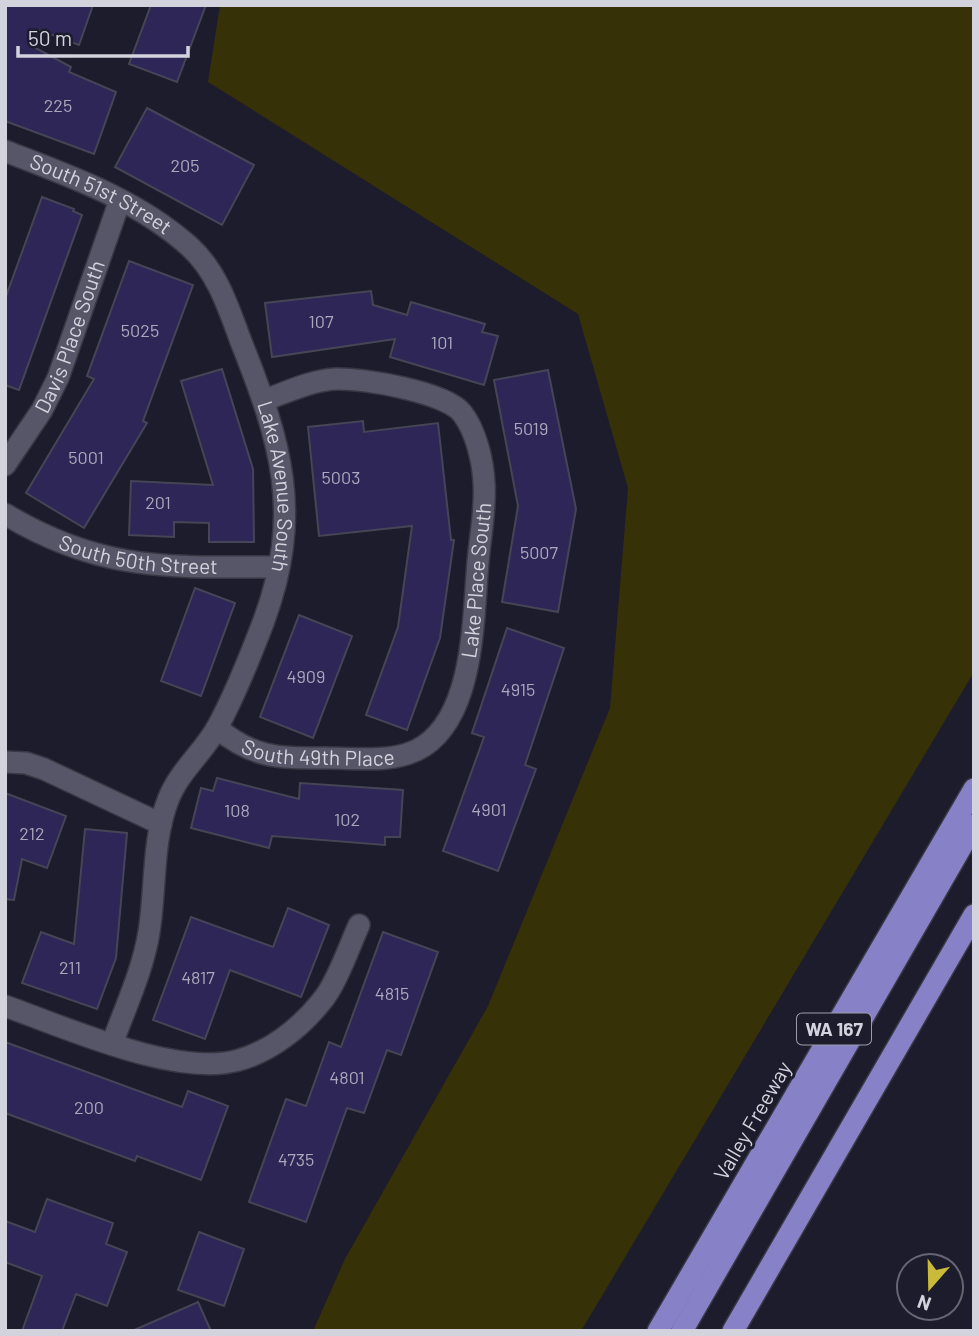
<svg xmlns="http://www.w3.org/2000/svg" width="979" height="1336" viewBox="0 0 979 1336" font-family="Barlow,sans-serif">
  <rect width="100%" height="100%" fill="#1d1c2c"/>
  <!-- green -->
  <path fill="#363107" d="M220 5H974V672L581 1331H313L345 1259 488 1006 610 708 628 488 578 314 208 82Z"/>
  <!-- building -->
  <g fill="#2d2656" stroke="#454556" stroke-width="2">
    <path d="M5 5H93L79 45 39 30 32 46 71 67 69 72 116 92 94 154 5 121Z"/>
    <path d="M151 5H206L177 82 129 64Z"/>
    <path d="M147 108 254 165 222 225 115 167Z"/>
    <path d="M42 197 74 209 73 211 82 215 19 390 5 385V299Z"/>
    <path d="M129 261 193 285 143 421 147 423 84 528 26 493 94 379 87 376Z"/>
    <path d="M371 291 373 305 407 315 411 302 485 324 482 332 498 336 484 385 390 357 395 339 272 357 265 303Z"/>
    <path d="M222 369 253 469 254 542H209V523L174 522V537L129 535 131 481 213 485 181 381Z"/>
    <path d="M548 370 576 509 558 612 502 602 518 506 494 380Z"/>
    <path d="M363 421 364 432 438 423 451 540H454L440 638 407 730 366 715 398 627 412 526 319 536 308 427Z"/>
    <path d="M195 588 235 603 201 696 161 681Z"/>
    <path d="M299 615 352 636 313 738 260 717Z"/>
    <path d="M507 628 564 648 525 765 536 769 498 871 443 851 484 737 472 733Z"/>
    <path d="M217 778 299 799 300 783 403 790 400 837H385V845L272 836 269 848 191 828 201 788 213 791Z"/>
    <path d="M5 793 66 816 47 868 22 859 14 900 5 899Z"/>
    <path d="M85 829 127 833 116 958 97 1009 22 983 41 932 74 944Z"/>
    <path d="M288 908 329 925 301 997 230 970 205 1039 153 1020 191 917 273 947Z"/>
    <path d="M383 932 438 952 401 1055 387 1050 364 1113 347 1108 306 1222 249 1202 286 1099 306 1106 329 1042 341 1047Z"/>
    <path d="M5 1042 182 1107 188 1091 228 1106 201 1180 137 1156 135 1161 5 1113Z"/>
    <path d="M47 1199 113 1223 106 1244 127 1252 107 1306 76 1294 62 1331H22L42 1276 5 1262V1221L35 1232Z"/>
    <path d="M199 1232 244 1249 224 1306 178 1290Z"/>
    <path d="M198 1302 211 1331H132Z"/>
  </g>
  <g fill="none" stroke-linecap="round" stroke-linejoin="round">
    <defs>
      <g id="minor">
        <path id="s1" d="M5 151C70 176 136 199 189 246 216 270 228 306 240 339 281 442 304 513 263 623 250 657 236 693 218 726 204 752 179 771 168 800 152 841 156 889 149 932 143 970 125 1008 112 1044"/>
        <path id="s2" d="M5 465 42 410 58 378 120 200"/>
        <path id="s3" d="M5 514C101 572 170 567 278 567"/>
        <path id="s4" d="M217 728C254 759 280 758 326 758 358 758 397 764 424 746 475 712 473 616 478 562 480 537 486 509 484 483 483 461 476 431 462 413 446 392 362 378 336 379 312 380 287 392 265 400"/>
        <path d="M5 762 26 763 44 769 161 824"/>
        <path d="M5 1006C65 1027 177 1078 239 1060 271 1051 300 1028 321 1002 336 985 349 947 359 925"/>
      </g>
      <g id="motorway">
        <path d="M658 1331 974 789"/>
        <path d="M682 1331 974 825"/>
        <path d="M733 1331 974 915"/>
      </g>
    </defs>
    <!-- minor casing -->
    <use href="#minor" stroke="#393744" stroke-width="24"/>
    <!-- motorway casing -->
    <use href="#motorway" stroke="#393744" stroke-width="24"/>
    <!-- minor -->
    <use href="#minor" stroke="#565668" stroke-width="21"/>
    <!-- motorway -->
    <use href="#motorway" stroke="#8781c7" stroke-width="21"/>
  </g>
  <g text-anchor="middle" stroke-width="6" stroke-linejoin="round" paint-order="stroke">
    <!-- number labels -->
    <g font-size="18" fill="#aaa8bc">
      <text x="58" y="112">225</text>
      <text x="185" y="172">205</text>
      <text x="321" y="328">107</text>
      <text x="140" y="337">5025</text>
      <text x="442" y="349">101</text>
      <text x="531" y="435">5019</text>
      <text x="86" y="464">5001</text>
      <text x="341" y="484">5003</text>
      <text x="158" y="509">201</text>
      <text x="539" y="559">5007</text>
      <text x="306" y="683">4909</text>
      <text x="518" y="696">4915</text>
      <text x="489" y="816">4901</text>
      <text x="237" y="817">108</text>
      <text x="347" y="826">102</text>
      <text x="32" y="840">212</text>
      <text x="70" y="974">211</text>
      <text x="198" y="984">4817</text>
      <text x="392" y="1000">4815</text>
      <text x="347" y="1084">4801</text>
      <text x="89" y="1114">200</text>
      <text x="296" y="1166">4735</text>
    </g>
    <!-- shield labels -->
    <rect fill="#1d1c2c" stroke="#9c9ca9" stroke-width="2" x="797" y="1013.5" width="74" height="31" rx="5"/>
    <g font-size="19" font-weight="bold" fill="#d3d3de">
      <text x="834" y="1036">WA 167</text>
    </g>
    <!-- street labels -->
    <g font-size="21" fill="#d3d3de" stroke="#1d1c2c">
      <text dy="7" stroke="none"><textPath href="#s1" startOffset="105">South 51st Street</textPath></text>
      <text dy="7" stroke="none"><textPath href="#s2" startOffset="145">Davis Place South</textPath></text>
      <text dy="7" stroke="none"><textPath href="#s1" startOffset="469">Lake Avenue South</textPath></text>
      <text dy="7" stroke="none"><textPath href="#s3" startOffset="142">South 50th Street</textPath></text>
      <text dy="7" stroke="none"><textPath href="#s4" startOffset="396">Lake Place South</textPath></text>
      <text dy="7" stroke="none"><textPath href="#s4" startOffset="108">South 49th Place</textPath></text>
      <text transform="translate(753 1121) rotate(-60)" y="7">Valley Freeway</text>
    </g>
  </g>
  <!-- border -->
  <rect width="979" height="1336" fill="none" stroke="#d3d3de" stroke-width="14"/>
  <!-- north arrow -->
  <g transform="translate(930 1287) rotate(200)"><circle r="33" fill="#1d1c2c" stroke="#666573" stroke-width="2"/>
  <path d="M0-5L12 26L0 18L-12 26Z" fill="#caba39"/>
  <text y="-10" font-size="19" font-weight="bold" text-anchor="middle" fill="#d3d3de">N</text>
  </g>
  <!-- scale -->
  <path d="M18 46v10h170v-10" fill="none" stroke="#d3d3de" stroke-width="3.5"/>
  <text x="28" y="46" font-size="21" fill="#d3d3de" stroke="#1d1c2c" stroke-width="5" paint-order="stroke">50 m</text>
</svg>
